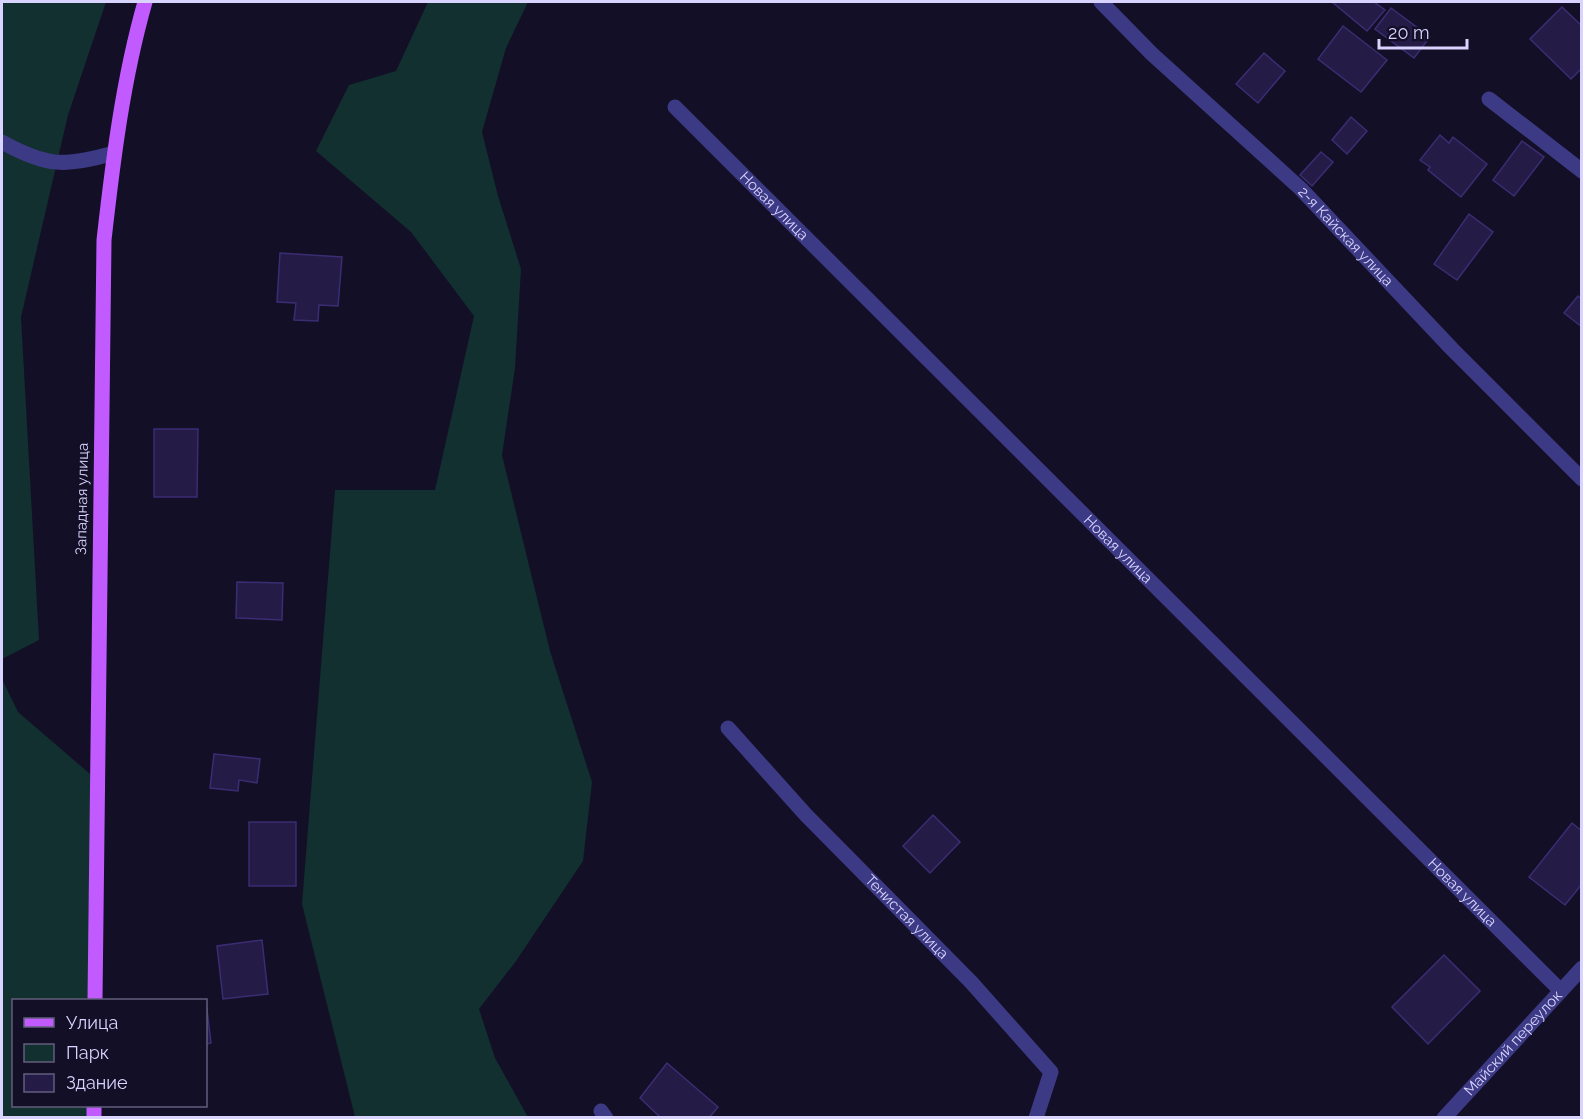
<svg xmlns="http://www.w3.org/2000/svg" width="1583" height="1119" viewBox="0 0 1583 1119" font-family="Raleway,sans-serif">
  <rect width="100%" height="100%" fill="#130f26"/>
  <!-- green -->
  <g fill="#12302f">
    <path d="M2 2H106L68 115 21 317 39 640 2 659Z"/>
    <path d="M428 2H528L506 48 482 132 498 196 521 269 515 368 502 455 550 651 592 782 583 861 516 961 479 1009 495 1058 528 1117H355L302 904 335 490H435L474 316 411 232 316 151 349 85 396 71Z"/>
    <path d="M2 679 18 712 97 780 95 1000H14V1106H94V1117H2Z"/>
  </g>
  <!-- building -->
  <g fill="#241b47" stroke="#3b2d73" stroke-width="1.5">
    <path d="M1332 2H1374L1385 10 1367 31Z"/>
    <path d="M1562 7 1582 26V68L1571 79 1530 39Z"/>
    <path d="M1391 8 1430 37 1414 58 1375 29Z"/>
    <path d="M1343 26 1387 60 1361 92 1318 59Z"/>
    <path d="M1264 53 1285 71 1258 103 1236 84Z"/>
    <path d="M1351 117 1367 131 1347 154 1332 140Z"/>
    <path d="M1440 135 1449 143 1453 137 1487 164 1461 197 1428 170 1430 167 1420 160Z"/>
    <path d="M1522 141 1544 157 1514 196 1493 180Z"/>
    <path d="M1321 152 1333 162 1312 186 1300 175Z"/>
    <path d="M1469 214 1493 232 1457 280 1434 264Z"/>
    <path d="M280 253 342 257 338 306 319 305 318 321 294 320 296 303 277 302Z"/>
    <path d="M1578 296 1582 299V327L1564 313Z"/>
    <path d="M154 429H198L197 497H154Z"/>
    <path d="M237 582 283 583 282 620 236 618Z"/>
    <path d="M214 754 260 759 257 783 239 780 238 791 210 788Z"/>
    <path d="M933 815 960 842 930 873 903 846Z"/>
    <rect x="249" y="822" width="47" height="64"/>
    <path d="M1572 823 1582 831V884L1565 905 1529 877Z"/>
    <path d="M262 940 268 994 223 999 217 946Z"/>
    <path d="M1444 955 1480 991 1428 1044 1392 1007Z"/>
    <path d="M206 1001 211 1043 206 1044Z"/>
    <path d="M667 1063 718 1107 709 1118H661L640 1098Z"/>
  </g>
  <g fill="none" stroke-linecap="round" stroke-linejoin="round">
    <!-- minor -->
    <g stroke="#3d3a85" stroke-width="15">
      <path id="s1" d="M1101 2 1152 54 1301 189 1452 349 1582 479"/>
      <path d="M1489 99 1582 171"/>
      <path id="s2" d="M675 107 1561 991"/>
      <path d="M2 142C47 167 65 167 114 153"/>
      <path id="s3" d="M728 728 806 815 971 982 1051 1072 1036 1118"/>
      <path d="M601 1111 606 1118"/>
      <path id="s4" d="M1444 1118 1582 968"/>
    </g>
    <!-- major -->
    <g stroke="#c25bff" stroke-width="15">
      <path d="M95 1000 104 240C113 160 123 79 145 2"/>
      <path d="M94 1118V1106"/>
    </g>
  </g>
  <g text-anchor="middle" stroke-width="4.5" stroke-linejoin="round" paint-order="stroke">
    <!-- street labels -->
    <g font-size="15" fill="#d9d4ff" stroke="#130f26">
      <text dy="5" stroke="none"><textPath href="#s2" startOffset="140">Новая улица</textPath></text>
      <text dy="5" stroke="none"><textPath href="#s1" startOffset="339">2-я Кайская улица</textPath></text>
      <text transform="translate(82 499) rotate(-89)" y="5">Западная улица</text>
      <text dy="5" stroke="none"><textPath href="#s2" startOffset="626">Новая улица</textPath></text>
      <text dy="5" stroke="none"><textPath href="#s2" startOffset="1112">Новая улица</textPath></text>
      <text dy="5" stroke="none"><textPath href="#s3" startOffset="260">Тенистая улица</textPath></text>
      <text dy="5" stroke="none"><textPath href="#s4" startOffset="102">Майский переулок</textPath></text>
    </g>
  </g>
  <!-- border -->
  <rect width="1583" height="1119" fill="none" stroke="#d9d4ff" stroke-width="6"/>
  <!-- legend -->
  <rect x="12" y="999" width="195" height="108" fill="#130f26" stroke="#625e7d" stroke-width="1.5"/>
  <rect x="24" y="1018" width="30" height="9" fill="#c25bff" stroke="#625e7d" stroke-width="1.5"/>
  <text x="66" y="1029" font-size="18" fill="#d9d4ff">Улица</text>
  <rect x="24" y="1044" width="30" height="18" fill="#12302f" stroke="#625e7d" stroke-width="1.5"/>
  <text x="66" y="1059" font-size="18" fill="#d9d4ff">Парк</text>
  <rect x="24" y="1074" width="30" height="18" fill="#241b47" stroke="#625e7d" stroke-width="1.5"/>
  <text x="66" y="1089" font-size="18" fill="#d9d4ff">Здание</text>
  <!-- scale -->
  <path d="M1379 39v9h88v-9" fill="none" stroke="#d9d4ff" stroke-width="3"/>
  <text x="1388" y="39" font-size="18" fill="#d9d4ff" stroke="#130f26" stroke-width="4.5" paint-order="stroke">20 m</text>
</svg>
